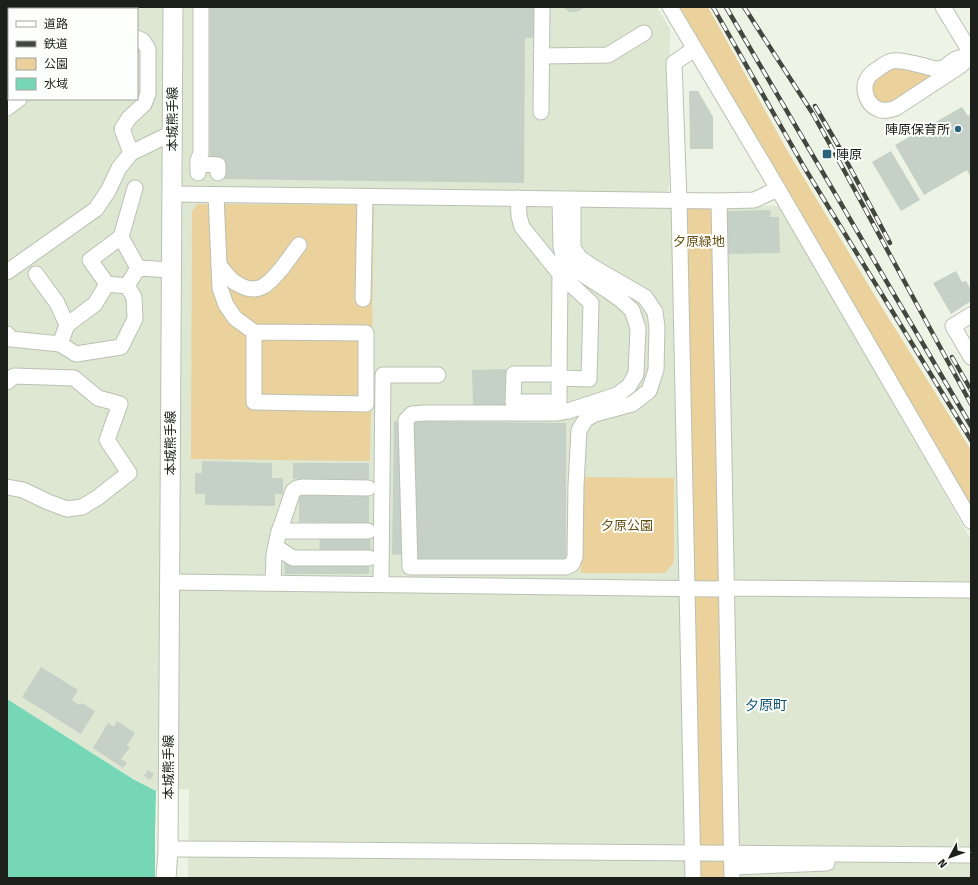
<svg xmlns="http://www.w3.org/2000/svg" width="978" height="885" viewBox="0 0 978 885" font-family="'Fira Sans','Noto Sans JP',sans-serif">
  <rect width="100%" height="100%" fill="#edf4e5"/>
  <!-- built -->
  <path fill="#dee7d2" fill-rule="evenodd" d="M7 7H657L670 29 669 186 664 205 780 206 971 540V878H188L189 789 156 791 134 779 7 699ZM9 9H137V99H9Z"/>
  <!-- green -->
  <g fill="#ebd19c">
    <path d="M678 7H708L787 150 883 309 971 450V510Z"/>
    <path d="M889 65 937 73 894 103 880 104 871 96 870 79Z"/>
    <path d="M197 204 374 205 370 461 191 459 192 212Z"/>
    <path d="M711 207 714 210 727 878H697L685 209 688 208Z"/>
    <path d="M581 477 674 478V562L665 573H581Z"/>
  </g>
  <!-- water -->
  <path fill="#75d7b5" d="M7 699 133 779 156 791 155 833V878H7Z"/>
  <!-- building -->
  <g fill="#c5d1c6">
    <path d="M210 7H536V38H525L524 183 224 179 223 161 210 160Z"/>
    <path d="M562 7H585L581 10 575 12H570Z"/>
    <path d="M689 91H698L713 117V149H690Z"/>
    <path d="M962 107 968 116 971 114V177L967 170 924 195 895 145Z"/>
    <path d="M891 151 920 200 901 211 872 162Z"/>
    <path d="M771 210 770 217H779L780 253 728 254 727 211Z"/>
    <path d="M956 271 962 282 966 281 971 290V301L951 314 933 283Z"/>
    <path d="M506 369V407L473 408 472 370Z"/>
    <path d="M394 421 566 423V561L423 572 405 554 392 555Z"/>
    <path d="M202 461 272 463V478H283V494H275V506L205 505V494H195V473H202Z"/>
    <path d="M293 463H369V480L293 479Z"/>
    <path d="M369 495V523L299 522V496Z"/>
    <path d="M320 537H370L371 553H319Z"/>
    <path d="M284 562H369V574H285Z"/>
    <path d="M41 667 78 690 72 700 80 705 82 703 95 711 81 734 22 697Z"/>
    <path d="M117 721 135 733 127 745 130 747 121 759 127 763 123 768 93 748 108 723 114 727Z"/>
    <path d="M148 770 154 774 150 780 144 776Z"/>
  </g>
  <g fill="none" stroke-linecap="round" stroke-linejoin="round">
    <defs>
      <g id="minor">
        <path d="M57 7 59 9"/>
        <path d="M670 7 778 189 971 521"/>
        <path d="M943 7 971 53"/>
        <path d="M35 9 38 7"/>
        <path d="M7 38 9 37"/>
        <path d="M971 55C966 57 959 57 954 60 947 65 945 69 936 69 926 67 903 59 893 61 889 61 886 64 882 66 877 70 871 72 868 78 861 88 867 105 878 109 884 112 890 110 896 108L960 66 971 56"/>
        <path d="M541 56 608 55 644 33"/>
        <path d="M7 108 19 99"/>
        <path d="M541 112 542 7"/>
        <path d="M131 153 122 129 129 118 144 104 148 94V49L143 41 137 38"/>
        <path d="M198 164 218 165V173"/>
        <path d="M198 173V160L201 153V7"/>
        <path d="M172 194 719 201 754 200 778 189"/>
        <path d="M216 195 220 288 226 305 235 318 254 332 366 333V404L254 402V332"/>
        <path d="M518 198 519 216 522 227 560 274 591 303 589 379 559 378 560 274"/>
        <path d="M560 199 561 247 564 259 571 267 607 290 621 300 632 310 638 328 636 374 629 386 617 395 568 411 556 413H425L412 414 406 420 410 567H566L572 564 575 557 576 485 579 430 586 419 595 414 632 404 649 391 656 370 657 327 655 312 645 297 593 267 580 258 573 248V199"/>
        <path d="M719 201 732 878"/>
        <path d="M121 237 135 188"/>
        <path d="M219 265C224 271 230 280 236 283 258 297 269 284 282 268 288 260 293 253 299 245"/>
        <path d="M138 268 127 286 107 284 90 260 121 237 138 268 171 270"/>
        <path d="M7 272 96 209 108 191 119 168 131 153 172 133"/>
        <path d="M36 274 57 303 67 325"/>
        <path d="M363 299 365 197"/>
        <path d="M971 315 953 326 971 357"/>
        <path d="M7 334 11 339 60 344 67 325 95 304 107 284"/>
        <path d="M60 344 76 354 121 347 135 319 134 297 127 286"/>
        <path d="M559 378V402H513L514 374H559"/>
        <path d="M7 382 14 376 74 378 98 398 120 404 107 440 129 473 97 498 82 507 67 509 48 502 23 490 7 487"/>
        <path d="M279 531H368"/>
        <path d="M276 547 293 558H369"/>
        <path d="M169 582 715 589 727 588 971 590"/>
        <path d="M273 583 274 555 278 535 293 491 297 488 302 487 368 488"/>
        <path d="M381 584 383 375H438"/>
        <path d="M178 849 971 855"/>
        <path d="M732 867 827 863"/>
        <path d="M693 878 679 200 674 63 694 49"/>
      </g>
      <path id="major" d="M166 878 168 851 173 7"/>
    </defs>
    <!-- minor casing -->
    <use href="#minor" stroke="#bac1b3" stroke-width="17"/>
    <!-- major casing -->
    <use href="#major" stroke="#bac1b3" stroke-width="21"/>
    <!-- minor -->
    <use href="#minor" stroke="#fff" stroke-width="15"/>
    <!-- major -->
    <use href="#major" stroke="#fff" stroke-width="19"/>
    <defs>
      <g id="rail">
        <path d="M713 7 804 167 971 440"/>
        <path d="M726 7 971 426"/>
        <path d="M744 7 813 114 833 150 971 404"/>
        <path d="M815 106 839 147 890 243"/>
        <path d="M952 357 971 390"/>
      </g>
    </defs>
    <!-- rail casing -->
    <use href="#rail" stroke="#434740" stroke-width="4.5"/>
    <!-- rail -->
    <use href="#rail" stroke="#fdfffc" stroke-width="3" stroke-dasharray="9" stroke-linecap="butt"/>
  </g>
  <!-- markers -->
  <g fill="#2b637d" stroke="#fdfffc" stroke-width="1.5">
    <circle cx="958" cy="129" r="4"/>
    <rect x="822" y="149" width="10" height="10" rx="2"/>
  </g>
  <g text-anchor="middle" stroke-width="4" stroke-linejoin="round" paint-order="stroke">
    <!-- street labels -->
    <g font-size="13" fill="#1c1f1a" stroke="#fdfffc">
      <text transform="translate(172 119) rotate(-90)" y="5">本城熊手線</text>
      <text transform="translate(170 443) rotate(-90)" y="5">本城熊手線</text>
      <text transform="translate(168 767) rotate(-90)" y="5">本城熊手線</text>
    </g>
    <!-- poi labels -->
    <g font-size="13" fill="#1c1f1a" stroke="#fdfffc" text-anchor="end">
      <text x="950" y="134">陣原保育所</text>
      <text x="836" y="159" text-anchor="start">陣原</text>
    </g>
    <!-- park labels -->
    <g font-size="13" fill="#674f13" stroke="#fdfffc">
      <text x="699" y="246">夕原緑地</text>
      <text x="627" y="530">夕原公園</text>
    </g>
    <!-- neighbourhood labels -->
    <g font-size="14" fill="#105572" stroke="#fdfffc">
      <text x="766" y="710">夕原町</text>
    </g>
  </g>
  <!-- border -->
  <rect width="978" height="885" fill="none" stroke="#1c1f1a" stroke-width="16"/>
  <!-- legend -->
  <rect x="8" y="8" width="130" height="92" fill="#fdfffc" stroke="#a3a5a2"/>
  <rect x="16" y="21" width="20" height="6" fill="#ffffff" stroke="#a3a5a2"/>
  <text x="44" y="28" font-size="12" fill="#1c1f1a">道路</text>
  <rect x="16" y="41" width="20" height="6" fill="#434740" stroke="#a3a5a2"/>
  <text x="44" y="48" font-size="12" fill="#1c1f1a">鉄道</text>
  <rect x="16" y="58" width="20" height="12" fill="#ebd19c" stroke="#a3a5a2"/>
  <text x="44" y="68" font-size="12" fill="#1c1f1a">公園</text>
  <rect x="16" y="78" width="20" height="12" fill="#75d7b5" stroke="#a3a5a2"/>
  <text x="44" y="88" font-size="12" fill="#1c1f1a">水域</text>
  <!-- north arrow -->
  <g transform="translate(950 857) rotate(229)" stroke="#fdfffc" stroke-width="3" paint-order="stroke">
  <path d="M0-3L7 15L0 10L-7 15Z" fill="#1c1f1a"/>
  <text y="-6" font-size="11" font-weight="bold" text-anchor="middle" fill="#1c1f1a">N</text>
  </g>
</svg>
